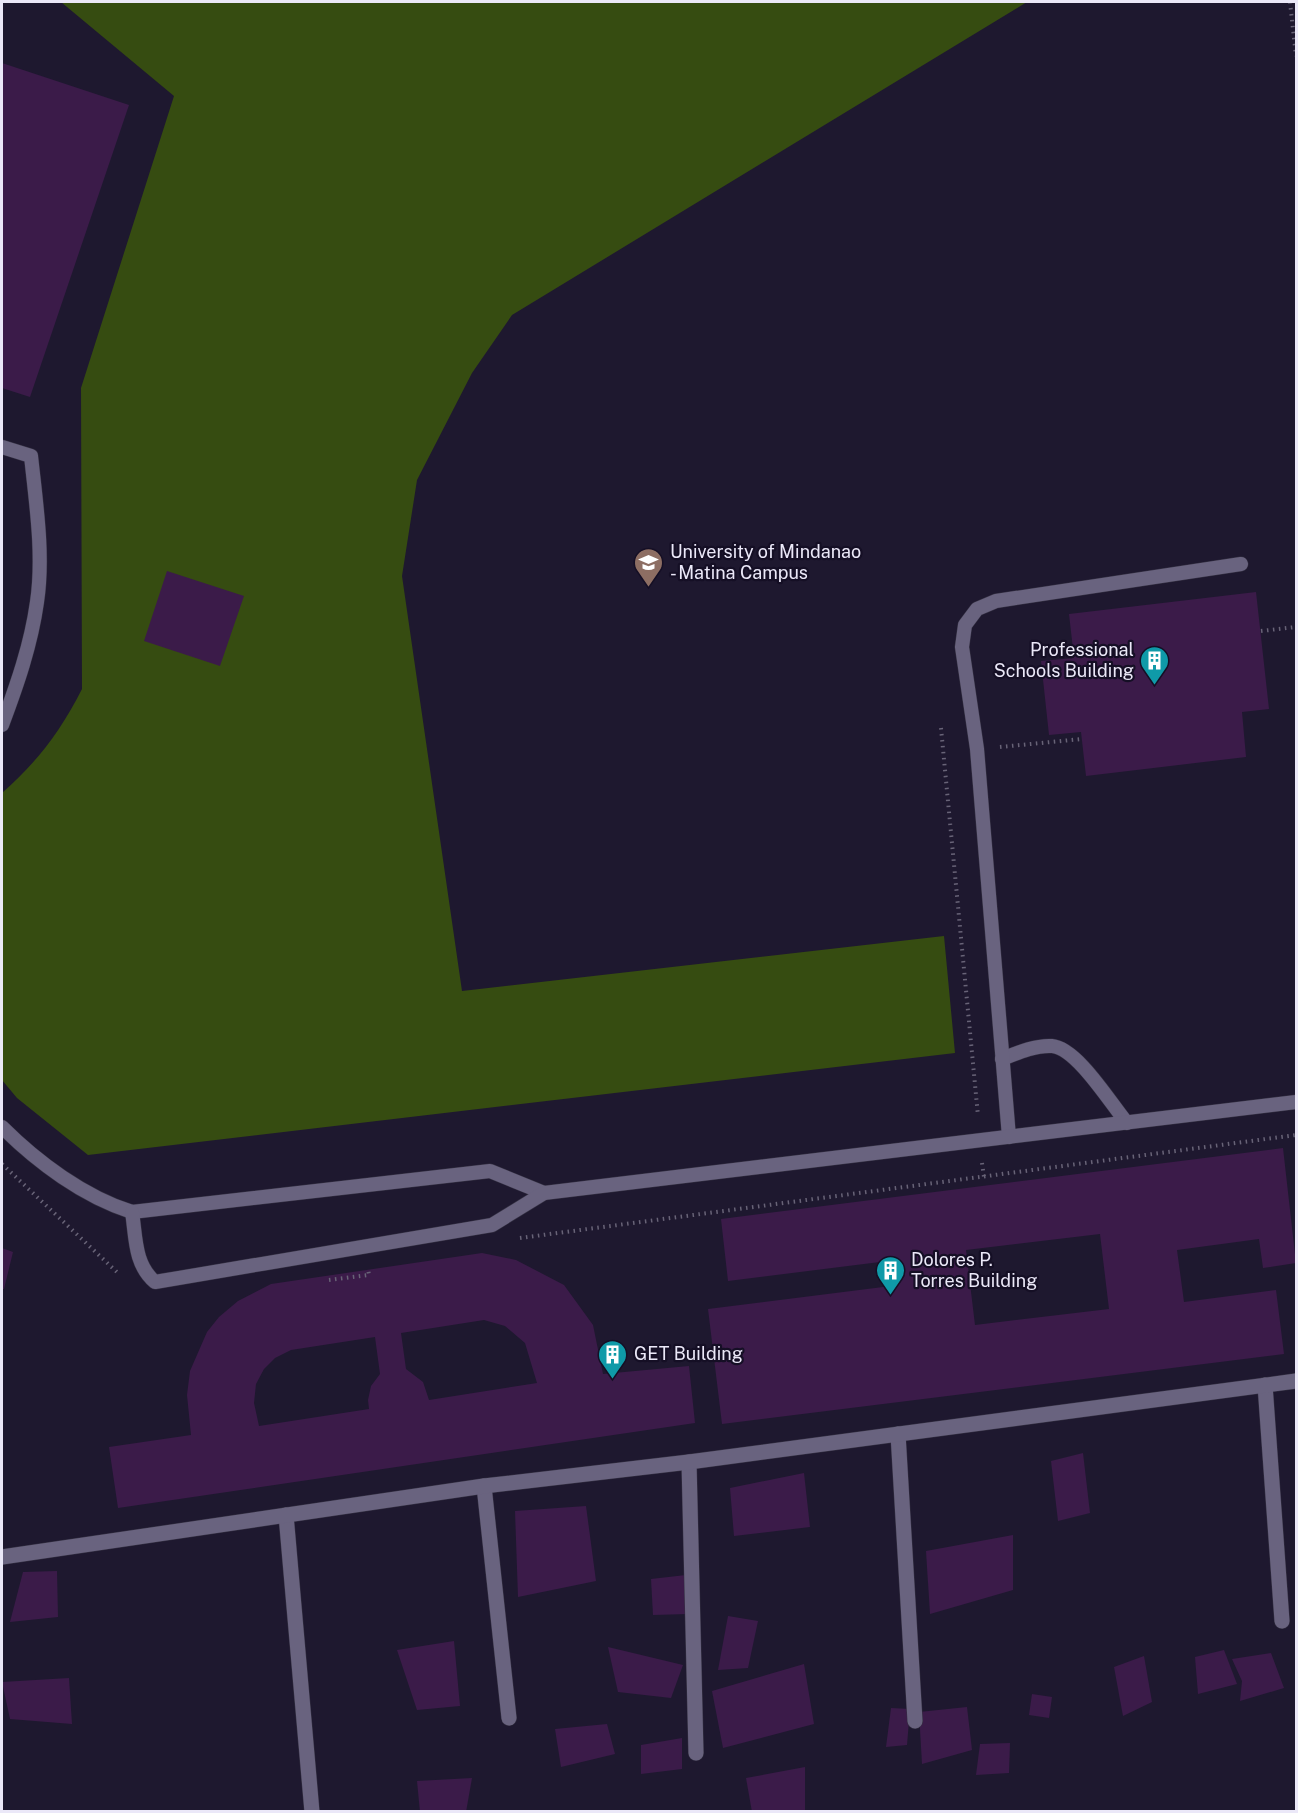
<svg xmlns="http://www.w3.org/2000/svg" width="1298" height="1813" viewBox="0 0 1298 1813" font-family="'Public Sans',sans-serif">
  <rect width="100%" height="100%" fill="#1e182f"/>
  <!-- forest -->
  <path fill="#364c11" d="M61 2H1027L512 315 472 373 417 480 402 576 462 991 944 936 955 1053 88 1155 17 1098 2 1080V793C38 761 60 732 82 689L81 388 174 96Z"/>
  <!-- building -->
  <g fill="#3b1b49" fill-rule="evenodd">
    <path d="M2 63 129 105 30 397 2 388Z"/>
    <path d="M167 571 244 596 220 666 144 641Z"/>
    <path d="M1256 592 1269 709 1242 712 1246 757 1086 776 1081 732 1049 735 1041 661 1074 658 1069 614Z"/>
    <path d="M1283 1148 1296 1263 1263 1268 1259 1239 1177 1250 1184 1302 1276 1290 1284 1354 722 1424 708 1309 891 1286 888 1261 728 1281 721 1219ZM1100 1234 1109 1309 975 1325 966 1250Z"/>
    <path d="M2 1248 13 1252 4 1289H2Z"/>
    <path d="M482 1253 516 1260 564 1285 593 1325 603 1374 689 1366 695 1423 118 1508 109 1447 191 1435 187 1395 190 1371 207 1332 219 1317 238 1301 271 1284ZM484 1320 505 1326 525 1343 537 1383 429 1400 423 1382 406 1369 401 1333ZM375 1337 380 1374 371 1386 368 1400 369 1409 259 1426 254 1403 256 1384 264 1369 275 1358 291 1350Z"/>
    <path d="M1083 1453 1090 1513 1058 1521 1051 1461Z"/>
    <path d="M804 1473 810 1527 734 1536 730 1488Z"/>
    <path d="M586 1506 596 1581 518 1597 515 1511Z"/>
    <path d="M1013 1535V1590L930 1614 926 1551Z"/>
    <path d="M57 1571 58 1617 10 1622 23 1572Z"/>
    <path d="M686 1575 688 1614 653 1615 651 1579Z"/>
    <path d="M728 1616 758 1621 748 1668 718 1670Z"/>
    <path d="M454 1641 460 1706 417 1710 397 1650Z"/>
    <path d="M608 1647 683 1665 671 1698 618 1692Z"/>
    <path d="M1224 1650 1237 1684 1198 1694 1195 1657Z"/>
    <path d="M1271 1653 1284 1688 1240 1701 1242 1681 1232 1659Z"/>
    <path d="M1144 1656 1152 1702 1123 1716 1114 1667Z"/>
    <path d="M804 1664 814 1724 723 1748 712 1691Z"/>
    <path d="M69 1678 72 1724 10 1719 2 1682Z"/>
    <path d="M1032 1694 1052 1697 1049 1718 1029 1715Z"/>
    <path d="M967 1707 972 1750 922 1764 919 1712Z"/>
    <path d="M891 1708 910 1709 907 1745 886 1747Z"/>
    <path d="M607 1724 615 1754 561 1767 555 1729Z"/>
    <path d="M682 1738V1769L641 1774V1745Z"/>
    <path d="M1010 1743 1009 1773 976 1775 980 1744Z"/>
    <path d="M805 1767V1812H752L746 1778Z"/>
    <path d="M472 1778 466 1812H420L417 1781Z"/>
  </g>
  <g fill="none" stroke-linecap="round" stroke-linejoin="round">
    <defs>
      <g id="service">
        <path d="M2 447 31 456C36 503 44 555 37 602 31 645 17 685 2 725"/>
        <path d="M1002 1059C1017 1053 1035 1045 1052 1046 1077 1048 1111 1104 1127 1123"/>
        <path d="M2 1127C37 1162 84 1197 132 1212L490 1171 544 1193"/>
        <path d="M1009 1137 977 749 962 647 965 625 977 609 996 601 1241 564"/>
        <path d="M132 1212C136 1237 134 1264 155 1282L492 1225 544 1193 1296 1102"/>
      </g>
      <g id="minor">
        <path d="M1265 1385 1282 1621"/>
        <path d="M898 1434 915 1721"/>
        <path d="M689 1462 696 1753"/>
        <path d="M484 1486 509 1718"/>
        <path d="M286 1515 312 1812"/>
        <path d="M2 1557 484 1486 689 1462 1296 1381"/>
      </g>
    </defs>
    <!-- service casing -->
    <use href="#service" stroke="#363244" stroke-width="15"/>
    <!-- minor casing -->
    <use href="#minor" stroke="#363244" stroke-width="16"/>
    <!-- path -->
    <g stroke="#686377" stroke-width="4" stroke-dasharray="1.5 4.5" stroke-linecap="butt">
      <path d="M1290 2 1296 56"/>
      <path d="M1261 631 1296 627"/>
      <path d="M941 728 978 1116"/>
      <path d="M1000 747 1082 739"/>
      <path d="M982 1163 984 1177"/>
      <path d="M2 1164 119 1274"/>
      <path d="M520 1238 1296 1135"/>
      <path d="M329 1280 369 1275 368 1269"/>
    </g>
    <!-- service -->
    <use href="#service" stroke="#69637f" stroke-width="14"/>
    <!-- minor -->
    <use href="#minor" stroke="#69637f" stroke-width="15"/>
  </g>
  <!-- icons -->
  <defs>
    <symbol id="university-pin" viewBox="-11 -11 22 30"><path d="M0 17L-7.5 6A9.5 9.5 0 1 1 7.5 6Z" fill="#8d6e63" stroke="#150f25"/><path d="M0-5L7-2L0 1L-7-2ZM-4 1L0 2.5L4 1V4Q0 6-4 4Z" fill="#fff"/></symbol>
    <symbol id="building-pin" viewBox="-11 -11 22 30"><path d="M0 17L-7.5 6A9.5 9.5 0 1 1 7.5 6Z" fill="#0f9aa8" stroke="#150f25"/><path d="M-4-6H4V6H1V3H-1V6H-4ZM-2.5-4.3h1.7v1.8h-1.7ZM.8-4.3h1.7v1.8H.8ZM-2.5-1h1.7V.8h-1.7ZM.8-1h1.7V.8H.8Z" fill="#fff"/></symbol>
  </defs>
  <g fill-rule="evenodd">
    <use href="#university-pin" x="632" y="546" width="33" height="45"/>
    <use href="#building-pin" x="1138" y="644" width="33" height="45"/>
    <use href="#building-pin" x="874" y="1254" width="33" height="45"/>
    <use href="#building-pin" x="596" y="1338" width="33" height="45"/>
  </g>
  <g text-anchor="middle" stroke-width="4.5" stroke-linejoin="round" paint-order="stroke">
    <!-- poi labels -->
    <g font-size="18" fill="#ebe8f8" stroke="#150f25" text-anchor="start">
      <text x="670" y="558">University of Mindanao<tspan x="670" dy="21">- Matina Campus</tspan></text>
      <text x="1134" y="656" text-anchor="end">Professional<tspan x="1134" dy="21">Schools Building</tspan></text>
      <text x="911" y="1266">Dolores P.<tspan x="911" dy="21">Torres Building</tspan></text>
      <text x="634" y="1360">GET Building</text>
    </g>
  </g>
  <!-- border -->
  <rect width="1298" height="1813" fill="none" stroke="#ebe8f8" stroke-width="6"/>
</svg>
